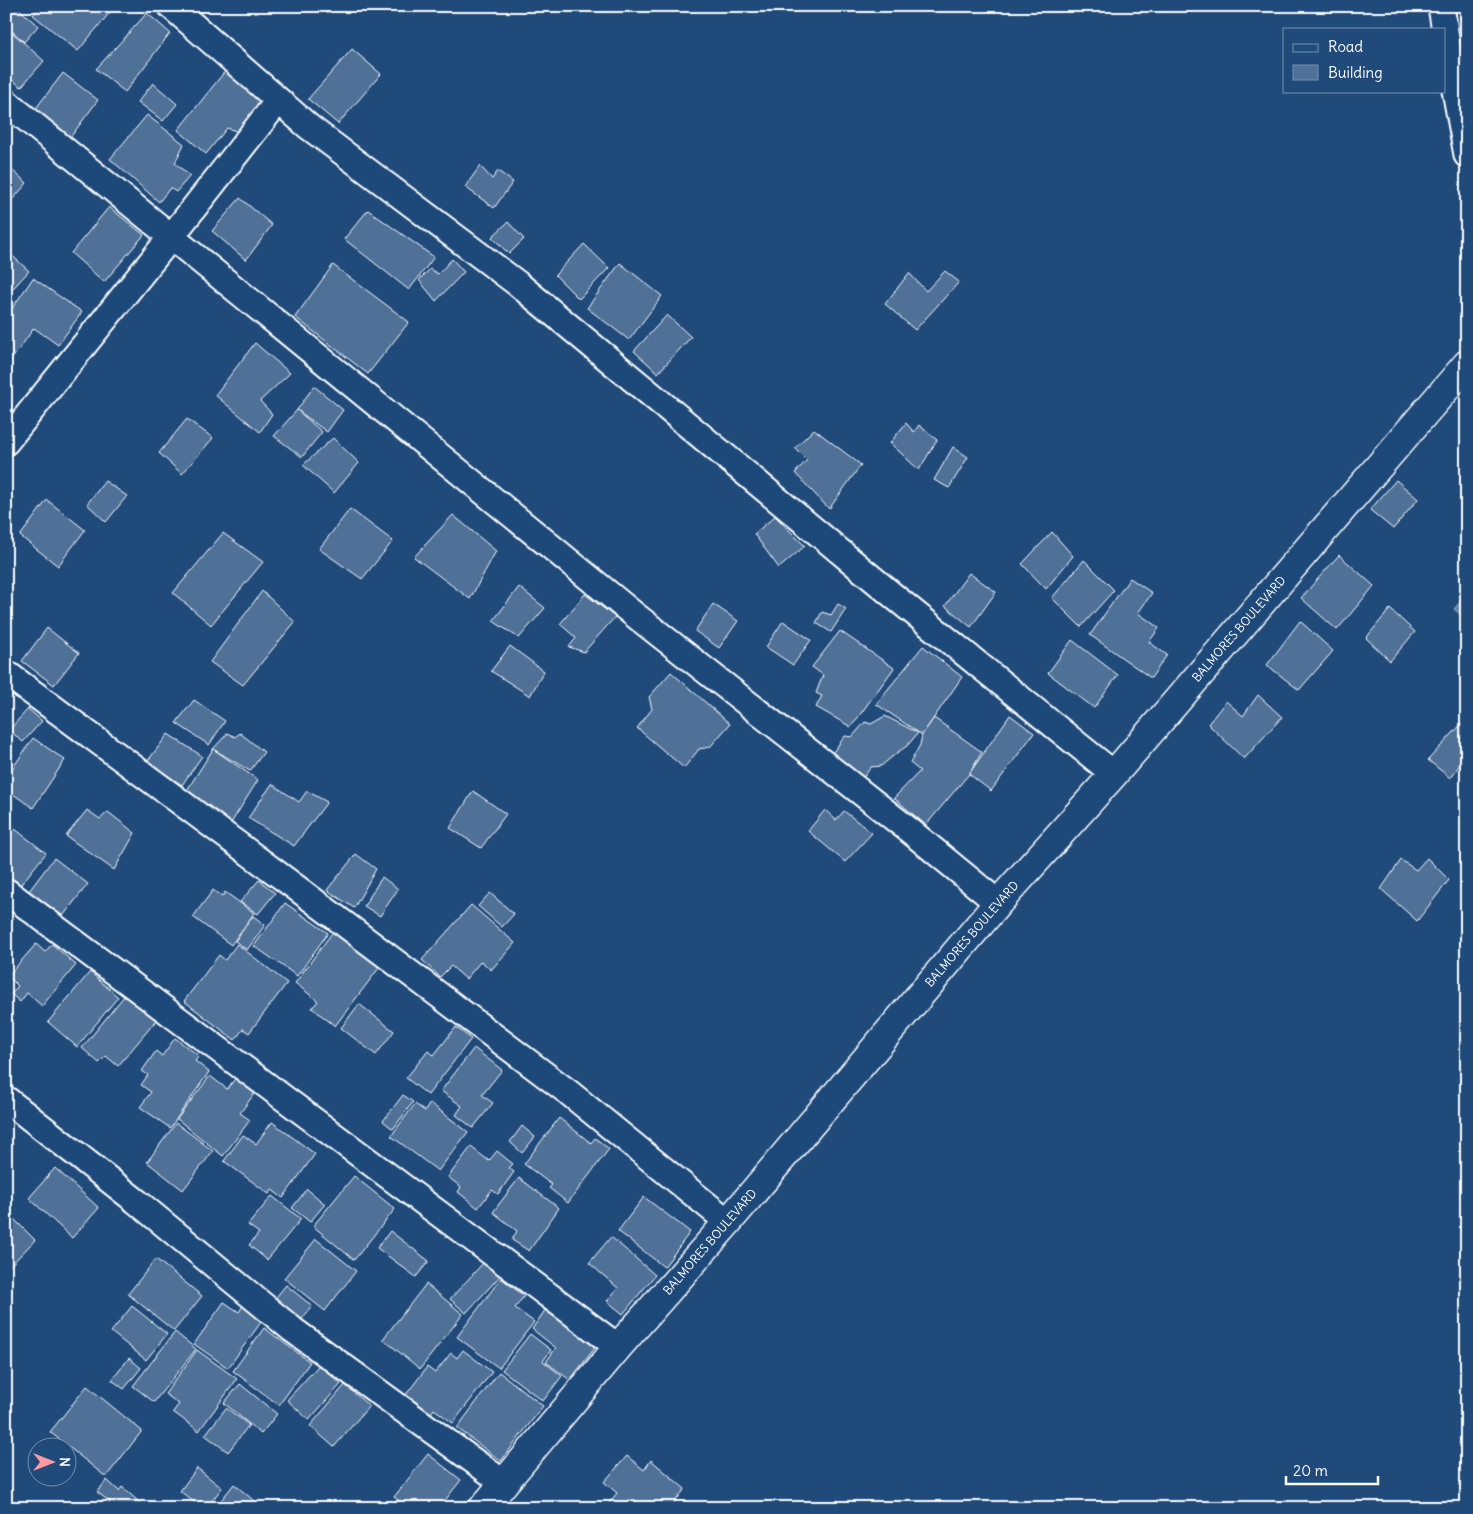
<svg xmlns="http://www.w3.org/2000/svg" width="1473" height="1514" viewBox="0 0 1473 1514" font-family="Delius,sans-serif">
  <rect width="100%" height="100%" fill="#1f4a7a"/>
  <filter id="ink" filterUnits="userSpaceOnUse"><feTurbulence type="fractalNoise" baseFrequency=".02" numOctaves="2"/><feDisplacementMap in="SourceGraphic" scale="10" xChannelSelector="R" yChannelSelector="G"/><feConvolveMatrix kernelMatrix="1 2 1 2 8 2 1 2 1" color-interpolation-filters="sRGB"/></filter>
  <g filter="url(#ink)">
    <!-- water -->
    <path fill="#6583a4" stroke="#a3b5c8" d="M1467 594V620L1454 609Z"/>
    <!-- building -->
    <g fill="#507197" stroke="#fff">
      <path d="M8 6H16L38 26 24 42 9 28 6 31V9Z"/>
      <path d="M41 6H105L111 11 78 51 33 15Z"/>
      <path d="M147 13 170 33 125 92 96 69Z"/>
      <path d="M13 33 44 61 21 87 6 74V40Z"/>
      <path d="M352 49 381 74 338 124 308 99Z"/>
      <path d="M226 70 264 101 239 132 227 128 206 154 178 130Z"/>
      <path d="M63 73 98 100 69 139 33 112Z"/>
      <path d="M153 83 177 104 163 121 138 102Z"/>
      <path d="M147 115 184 144 175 163 190 176 176 192 170 188 159 202 110 159Z"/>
      <path d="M6 165 27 183 7 206 6 205Z"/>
      <path d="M480 166 492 179 498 171 513 182 494 208 465 187Z"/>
      <path d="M240 198 272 225 246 260 212 231Z"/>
      <path d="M109 207 144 235 104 282 71 253Z"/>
      <path d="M368 210 434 257 409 290 344 239Z"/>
      <path d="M508 222 524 239 509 254 492 237Z"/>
      <path d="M584 244 609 268 579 299 555 275Z"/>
      <path d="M6 250 29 271 6 296Z"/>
      <path d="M452 259 464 272 436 301 419 280 430 269 438 274Z"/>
      <path d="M620 263 662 296 629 340 587 308Z"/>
      <path d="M333 265 409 322 368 374 295 317Z"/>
      <path d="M945 271 959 282 915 330 885 304 909 273 926 291Z"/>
      <path d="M33 278 82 312 58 345 34 328 9 363 6 361V317Z"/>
      <path d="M667 315 691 337 658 373 634 351Z"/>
      <path d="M255 343 290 373 260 401 272 414 260 432 215 395Z"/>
      <path d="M314 386 343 410 327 432 297 410Z"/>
      <path d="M297 410 322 432 302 457 274 436Z"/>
      <path d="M187 419 213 438 182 474 159 453Z"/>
      <path d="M906 423 914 432 919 425 937 440 919 470 890 443Z"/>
      <path d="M814 429 861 465 829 509 795 473 807 460 795 448Z"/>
      <path d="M333 438 359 463 334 493 303 465Z"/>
      <path d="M953 447 968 457 949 488 934 480Z"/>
      <path d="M1396 480 1418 499 1393 529 1370 510Z"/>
      <path d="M105 481 127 496 106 522 87 504Z"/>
      <path d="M47 500 85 530 58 566 20 536Z"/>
      <path d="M350 509 393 541 362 579 319 549Z"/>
      <path d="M453 515 496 551 470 599 414 557Z"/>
      <path d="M775 516 805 546 779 568 754 534Z"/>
      <path d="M1052 532 1073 556 1046 589 1022 564Z"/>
      <path d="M223 533 263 562 211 625 173 593Z"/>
      <path d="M1339 555 1374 586 1337 630 1301 598Z"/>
      <path d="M1084 560 1114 590 1081 627 1052 598Z"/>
      <path d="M969 573 996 592 971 627 945 606Z"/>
      <path d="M1130 578 1152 593 1138 613 1159 628 1149 642 1167 655 1151 678 1090 635Z"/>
      <path d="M519 587 545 608 519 638 493 621Z"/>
      <path d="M262 591 295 622 243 685 210 662Z"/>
      <path d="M585 594 615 617 584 652 569 647 576 638 560 624Z"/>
      <path d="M713 604 738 621 719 648 695 631Z"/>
      <path d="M838 604 846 609 831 632 816 623 822 612 831 615Z"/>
      <path d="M1390 609 1415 632 1390 661 1366 638Z"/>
      <path d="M783 621 811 640 793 665 766 647Z"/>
      <path d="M1300 621 1333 651 1299 690 1267 665Z"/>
      <path d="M47 628 79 653 54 685 22 661Z"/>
      <path d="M840 631 894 668 851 727 816 707 822 696 816 693 823 675 812 667Z"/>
      <path d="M1072 640 1118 675 1094 708 1048 673Z"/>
      <path d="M510 646 544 671 530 696 491 671Z"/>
      <path d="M923 646 962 677 922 735 876 704Z"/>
      <path d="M671 672 730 724 710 747 699 749 684 768 637 728 652 709 649 697Z"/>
      <path d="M1258 695 1282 717 1244 759 1208 724 1226 701 1243 716Z"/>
      <path d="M194 700 225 721 209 745 176 723Z"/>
      <path d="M28 709 42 721 23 742 9 730Z"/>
      <path d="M1010 715 1034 733 991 791 969 774Z"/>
      <path d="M885 716 918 733 907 746 898 752 881 766 871 767 862 779 830 756 845 736 852 737 865 722 871 724Z"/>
      <path d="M934 718 982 752 969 774 926 825 894 798 920 771 910 763 920 745 922 735Z"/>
      <path d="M1467 718V755L1450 778 1428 760Z"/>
      <path d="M228 733 235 737 240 733 264 752 250 771 213 749Z"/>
      <path d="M168 734 202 756 182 785 147 762Z"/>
      <path d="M33 738 65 760 33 808 6 789V778Z"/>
      <path d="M6 749 13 755 6 764Z"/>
      <path d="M213 749 258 780 231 823 184 795Z"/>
      <path d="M272 784 299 802 307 791 327 802 294 846 248 818Z"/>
      <path d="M473 791 506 814 481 848 450 828Z"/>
      <path d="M87 810 100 819 108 812 135 833 114 870 66 836Z"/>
      <path d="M825 810 836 820 844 811 872 833 845 862 808 831Z"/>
      <path d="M15 829 46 853 18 888 6 879V840Z"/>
      <path d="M356 854 376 869 354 908 327 890Z"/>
      <path d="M54 858 88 884 59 921 26 895Z"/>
      <path d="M1427 858 1449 880 1417 921 1381 889 1401 860 1416 870Z"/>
      <path d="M382 877 398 889 380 916 364 906Z"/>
      <path d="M259 880 275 893 258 914 240 902Z"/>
      <path d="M213 890 222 897 225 892 254 913 231 945 193 917Z"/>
      <path d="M490 893 514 914 502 927 478 906Z"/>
      <path d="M285 903 328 933 297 976 254 946Z"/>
      <path d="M471 905 515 943 491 970 481 961 466 979 451 966 440 977 422 960Z"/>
      <path d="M253 916 265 925 247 950 235 941Z"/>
      <path d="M335 929 385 960 335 1026 312 1008 318 1001 295 983Z"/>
      <path d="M36 944 45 952 52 944 76 965 42 1006 27 993 20 1002 11 994 18 986 8 976Z"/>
      <path d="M237 944 287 983 249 1033 243 1029 235 1040 184 1001 219 955 225 960Z"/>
      <path d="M90 972 118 997 77 1047 48 1022Z"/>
      <path d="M129 990 160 1016 118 1066 106 1056 99 1063 82 1048Z"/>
      <path d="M359 1004 394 1031 376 1055 341 1028Z"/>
      <path d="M456 1027 471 1039 428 1095 406 1078 428 1051 434 1055Z"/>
      <path d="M175 1038 199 1056 195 1061 209 1072 170 1128 140 1107 151 1092 141 1085 148 1075 142 1071 156 1051 162 1056Z"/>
      <path d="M474 1048 502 1070 482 1095 493 1103 473 1128 456 1115 462 1106 441 1091Z"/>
      <path d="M238 1075 257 1090 240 1113 250 1120 223 1156 177 1119 210 1076 227 1089Z"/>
      <path d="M403 1095 413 1102 393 1129 383 1121Z"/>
      <path d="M430 1103 468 1132 438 1171 391 1136 415 1104 425 1111Z"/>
      <path d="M559 1118 591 1143 595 1138 609 1149 568 1203 549 1188 552 1185 524 1164Z"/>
      <path d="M272 1122 315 1154 283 1198 272 1190 269 1194 224 1161 243 1135 256 1144Z"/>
      <path d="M176 1123 213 1151 183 1190 147 1162Z"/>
      <path d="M522 1126 535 1137 522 1153 510 1142Z"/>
      <path d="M471 1147 489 1161 497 1151 513 1164 509 1168 514 1172 498 1194 492 1190 478 1208 458 1192 461 1187 448 1177Z"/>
      <path d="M55 1168 99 1208 72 1238 29 1198Z"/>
      <path d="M354 1176 395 1209 354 1260 313 1226Z"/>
      <path d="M519 1178 559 1208 529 1251 512 1240 517 1231 493 1212Z"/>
      <path d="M307 1189 325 1204 310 1222 292 1208Z"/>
      <path d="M272 1196 301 1219 267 1260 249 1245 259 1233 248 1225Z"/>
      <path d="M644 1197 690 1232 664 1267 618 1231Z"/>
      <path d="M6 1211 35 1240 6 1270Z"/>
      <path d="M390 1231 429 1261 416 1277 377 1248Z"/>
      <path d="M611 1237 655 1275 623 1314 607 1301 618 1288 589 1263Z"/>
      <path d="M316 1239 356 1271 325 1311 284 1278Z"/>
      <path d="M156 1259 202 1296 174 1331 128 1294Z"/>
      <path d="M485 1261 501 1275 466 1313 450 1299Z"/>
      <path d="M501 1278 524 1296 515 1308 534 1322 499 1368 457 1337Z"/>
      <path d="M426 1284 463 1314 420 1369 383 1339Z"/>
      <path d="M286 1285 312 1306 300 1322 273 1301Z"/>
      <path d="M224 1302 239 1312 244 1304 264 1318 228 1368 194 1344Z"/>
      <path d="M132 1306 167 1334 146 1360 111 1332Z"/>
      <path d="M548 1306 598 1344 570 1380 546 1362 556 1348 532 1329Z"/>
      <path d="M264 1328 310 1362 279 1405 233 1371Z"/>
      <path d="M175 1332 196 1349 154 1402 133 1386Z"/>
      <path d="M530 1334 551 1350 543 1361 562 1376 543 1401 502 1370Z"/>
      <path d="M197 1350 237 1379 199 1431 173 1412 179 1404 165 1394Z"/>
      <path d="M463 1350 492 1372 453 1423 434 1409 430 1415 405 1396 427 1367 435 1373 451 1353 457 1358Z"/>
      <path d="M129 1358 141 1368 124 1389 112 1380Z"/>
      <path d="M319 1365 341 1384 309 1420 287 1400Z"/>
      <path d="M499 1372 543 1406 501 1461 457 1428Z"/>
      <path d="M240 1384 277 1414 261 1434 224 1403Z"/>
      <path d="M345 1385 369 1406 334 1447 310 1426Z"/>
      <path d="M87 1386 142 1431 106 1477 50 1432Z"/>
      <path d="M226 1408 249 1425 228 1452 205 1435Z"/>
      <path d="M428 1454 461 1480 439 1508H409L394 1497Z"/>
      <path d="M627 1456 644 1470 651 1460 685 1489 670 1508H605L617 1493 604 1482Z"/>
      <path d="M197 1468 222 1488 206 1508H201L180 1491Z"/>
      <path d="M107 1480 119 1491 122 1487 146 1508H105L110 1502 97 1492Z"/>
      <path d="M234 1484 258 1504 255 1508H215Z"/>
    </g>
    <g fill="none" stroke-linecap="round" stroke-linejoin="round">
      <defs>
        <g id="minor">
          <path d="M171 6 309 127 518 284 896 598 1114 774"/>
          <path d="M1441 6 1450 63 1467 155"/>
          <path d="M6 102 631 612 909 830 998 903"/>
          <path d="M6 442 171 237 278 101"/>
          <path d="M6 673 298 889 568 1092 728 1222"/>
          <path d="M6 891 618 1347"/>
          <path d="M6 1099 136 1201 293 1330 504 1483"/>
        </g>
        <path id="tertiary" d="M483 1508 618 1347 728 1222 998 903 1114 774 1467 364"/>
      </defs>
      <!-- minor casing -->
      <use href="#minor" stroke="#fff" stroke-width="29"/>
      <!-- tertiary casing -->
      <use href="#tertiary" stroke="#fff" stroke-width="31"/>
      <!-- minor -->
      <use href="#minor" stroke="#1f4a7a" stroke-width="25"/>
      <!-- tertiary -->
      <use href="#tertiary" stroke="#1f4a7a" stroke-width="28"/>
    </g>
  </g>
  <g text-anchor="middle" stroke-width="4" stroke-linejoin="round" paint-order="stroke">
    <!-- street labels -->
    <g font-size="12" fill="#fff" stroke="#1f4a7a">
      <text transform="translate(1239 629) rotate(-49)" y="4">BALMORES BOULEVARD</text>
      <text transform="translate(972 934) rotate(-49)" y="4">BALMORES BOULEVARD</text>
      <text transform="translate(710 1242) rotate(-49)" y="4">BALMORES BOULEVARD</text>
    </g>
  </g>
  <!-- margin -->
  <rect width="1473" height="1514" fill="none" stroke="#1f4a7a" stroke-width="25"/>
  <rect x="12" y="12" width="1448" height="1489" fill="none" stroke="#fff" stroke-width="2" filter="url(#ink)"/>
  <!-- legend -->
  <rect x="1283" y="28" width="162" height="65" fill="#1f4a7a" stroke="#7992af"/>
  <rect x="1293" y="44" width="25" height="8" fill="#1f4a7a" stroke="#7992af"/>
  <text x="1328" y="52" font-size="15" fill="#ffffff">Road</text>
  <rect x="1293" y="65" width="25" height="15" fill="#507197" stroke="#7992af"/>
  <text x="1328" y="78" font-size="15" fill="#ffffff">Building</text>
  <!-- north arrow -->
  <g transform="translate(52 1462) rotate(90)"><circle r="24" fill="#1f4a7a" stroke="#7992af"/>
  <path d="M0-4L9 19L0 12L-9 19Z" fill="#ff9aa2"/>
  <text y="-8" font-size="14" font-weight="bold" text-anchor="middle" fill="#ffffff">N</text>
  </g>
  <!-- scale -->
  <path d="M1286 1476v8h92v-8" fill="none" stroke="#ffffff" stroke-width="2.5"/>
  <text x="1293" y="1476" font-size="15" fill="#ffffff" stroke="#1f4a7a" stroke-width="4" paint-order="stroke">20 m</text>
</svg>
